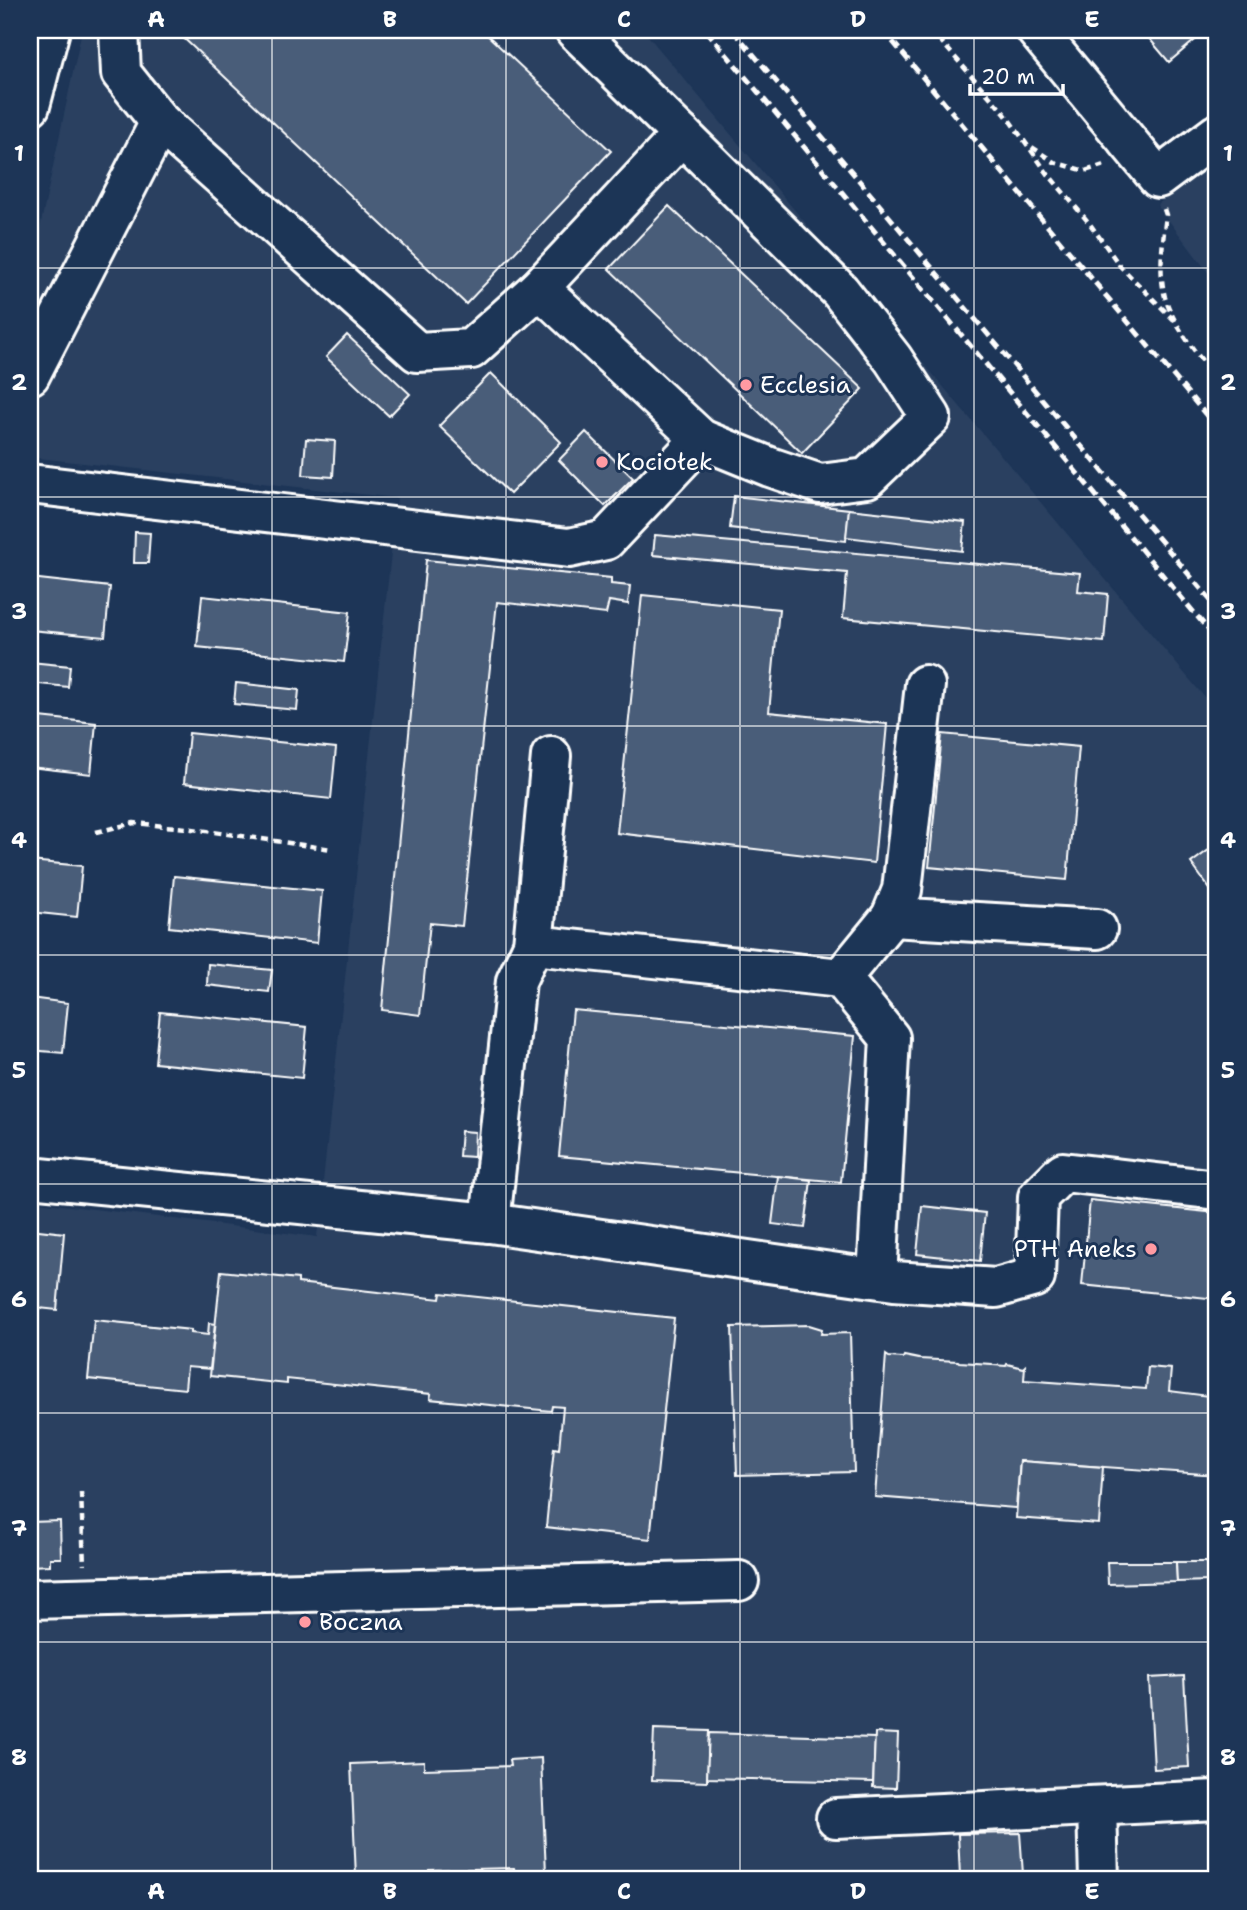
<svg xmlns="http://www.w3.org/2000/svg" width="1247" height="1910" viewBox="0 0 1247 1910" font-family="'Shantell Sans',sans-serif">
  <rect width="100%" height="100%" fill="#1d3557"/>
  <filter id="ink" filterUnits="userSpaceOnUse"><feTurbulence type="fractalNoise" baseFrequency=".0143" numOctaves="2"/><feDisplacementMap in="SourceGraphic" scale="14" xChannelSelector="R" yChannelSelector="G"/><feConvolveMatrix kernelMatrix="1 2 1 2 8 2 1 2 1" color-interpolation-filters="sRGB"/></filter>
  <g filter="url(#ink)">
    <!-- built -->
    <g fill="#2a4161">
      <path d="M82 30H643L1217 712V1880H30V1201L317 1237 397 498 30 457V275Z"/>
      <path d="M1217 156V284L1157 205Z"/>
    </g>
    <!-- building -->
    <g fill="#4a5d79" stroke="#fff" stroke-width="2">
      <path d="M175 30H482L611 151 466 304Z"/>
      <path d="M1142 30H1207L1169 62Z"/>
      <path d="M669 206 863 389 802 453 609 269Z"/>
      <path d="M347 335 410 394 389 416 326 357Z"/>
      <path d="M491 373 561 442 510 494 439 426Z"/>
      <path d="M586 432 633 478 605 506 559 460Z"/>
      <path d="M306 439 335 441 333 477 303 475Z"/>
      <path d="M734 496 849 509 846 541 730 528Z"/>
      <path d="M849 509 965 522 962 551 846 537Z"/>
      <path d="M135 532 150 533 148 563H134Z"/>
      <path d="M655 535 1080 573 1078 591 1108 594 1104 642 843 618 847 573 653 555Z"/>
      <path d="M426 560 611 578V584L630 586 628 604 609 601 606 614 497 602 462 926 430 923 420 1015 382 1010Z"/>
      <path d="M30 578 110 587 105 637 30 630Z"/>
      <path d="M642 595 779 609 769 712 887 724 874 863 617 833Z"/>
      <path d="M202 596 350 612 344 662 197 647Z"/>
      <path d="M30 662 70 666 68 687 30 683Z"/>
      <path d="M236 683 299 690 297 710 234 704Z"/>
      <path d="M30 716 96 723 91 774 30 767Z"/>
      <path d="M189 733 336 748 331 799 184 783Z"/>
      <path d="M942 734 1079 747 1067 880 929 867Z"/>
      <path d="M1217 844V899L1191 863Z"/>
      <path d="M30 861 82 866 77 917 30 912Z"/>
      <path d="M174 876 322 891 317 943 169 927Z"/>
      <path d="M208 964 272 970 269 992 207 985Z"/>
      <path d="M30 998 68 1003 63 1053 30 1050Z"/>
      <path d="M573 1010 855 1036 841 1182 559 1156Z"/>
      <path d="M160 1012 307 1027 302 1078 155 1063Z"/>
      <path d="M461 1131 475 1132 474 1157 459 1156Z"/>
      <path d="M778 1176 811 1180 805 1228 772 1224Z"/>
      <path d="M1090 1200 1217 1213V1299L1082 1285Z"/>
      <path d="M922 1206 985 1213 980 1261 917 1254Z"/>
      <path d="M30 1229 64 1233 57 1310 30 1307Z"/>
      <path d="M221 1271 298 1279V1283L440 1299 441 1293 674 1318 650 1539 546 1527 554 1448 559 1449 563 1407 552 1406 551 1411 430 1399 431 1394 287 1379V1384L210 1376Z"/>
      <path d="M94 1320 191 1330V1333L208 1335 209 1323 215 1324 210 1369 187 1367 185 1389 88 1379Z"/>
      <path d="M809 1325 822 1329 821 1334 850 1333 854 1472 737 1475 732 1327Z"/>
      <path d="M886 1355 889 1357 903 1358 904 1356 919 1359 958 1361 959 1362 992 1364 993 1365 1006 1366 1007 1364 1023 1368 1025 1366 1024 1380 1146 1389 1148 1367 1171 1369 1169 1391 1208 1396 1211 1374 1217 1375V1475L1020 1461 1016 1507 1015 1508 875 1497Z"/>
      <path d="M1020 1461 1103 1467 1099 1524 1016 1518Z"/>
      <path d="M60 1521 61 1558H50V1565L30 1566V1522Z"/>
      <path d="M1107 1562H1176L1177 1582 1108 1584Z"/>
      <path d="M1176 1562H1207L1209 1581 1177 1582Z"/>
      <path d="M1207 1562H1217V1581H1209Z"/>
      <path d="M1184 1676 1189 1767 1154 1769 1149 1678Z"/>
      <path d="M654 1729 709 1731 707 1782 652 1780Z"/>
      <path d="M709 1733 875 1738 873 1782 707 1778Z"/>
      <path d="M875 1733 898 1734 896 1788 873 1787Z"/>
      <path d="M541 1758 546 1873 515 1874 514 1868 429 1870V1875L356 1877 351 1764 424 1761V1769L458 1768 510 1766 509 1760Z"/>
      <path d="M1020 1833 1023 1874 960 1876 958 1834Z"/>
    </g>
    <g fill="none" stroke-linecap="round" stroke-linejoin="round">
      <defs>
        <g id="minor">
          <path d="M119 30 121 73 160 122 417 352 471 349 539 288 682 135 575 30"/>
          <path d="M1036 30 1158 178 1217 134"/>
          <path d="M30 106 50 30"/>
          <path d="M682 135 840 291 893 359 931 417 867 478 820 484 770 467 701 439"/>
          <path d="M30 375 160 122"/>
          <path d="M30 484 569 548 606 540 701 439 539 288"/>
          <path d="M925 685 902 890 891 917 1097 929"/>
          <path d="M533 945 841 978 890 1038 877 1278"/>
          <path d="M841 978 891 917"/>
          <path d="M30 1177 490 1223 894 1281 996 1288 1035 1277 1038 1197 1063 1172 1217 1190"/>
          <path d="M490 1223 516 981 533 945 551 756"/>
          <path d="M30 1599 739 1581"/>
          <path d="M1097 1806 1099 1880"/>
          <path d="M836 1818 1217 1800"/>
        </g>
      </defs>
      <!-- minor casing -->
      <use href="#minor" stroke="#fff" stroke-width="44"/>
      <!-- path -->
      <g stroke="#fff" stroke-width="4.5" stroke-dasharray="7 5" stroke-linecap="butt">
        <path d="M931 30 1005 114 1048 174 1090 224 1120 266 1175 321"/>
        <path d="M1032 147 1054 162 1085 171 1104 165"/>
        <path d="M1164 209 1166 215C1163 242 1158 270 1165 297 1173 325 1198 356 1217 379"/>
        <path d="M96 832 134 823 186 828 331 849"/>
        <path d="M81 1492 84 1565"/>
      </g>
      <!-- minor -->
      <use href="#minor" stroke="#1d3557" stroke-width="38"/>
      <!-- rail -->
      <g stroke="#fff" stroke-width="5" stroke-dasharray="10 5" stroke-linecap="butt">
        <path d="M706 30 1217 640"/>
        <path d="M733 30 1217 608"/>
        <path d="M883 30 1217 428"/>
      </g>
    </g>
  </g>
  <!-- grid -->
  <path fill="none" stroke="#fff" stroke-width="2" stroke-opacity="0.55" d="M272 30V1880M506 30V1880M740 30V1880M974 30V1880M30 268H1217M30 497H1217M30 726H1217M30 955H1217M30 1184H1217M30 1413H1217M30 1642H1217"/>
  <!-- markers -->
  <g fill="#ff9aa2" stroke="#1d3557" stroke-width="2.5">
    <circle cx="746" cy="385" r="7"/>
    <circle cx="602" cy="462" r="7"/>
    <circle cx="1151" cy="1249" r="7"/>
    <circle cx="305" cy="1622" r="7"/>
  </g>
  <g text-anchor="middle" stroke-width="6" stroke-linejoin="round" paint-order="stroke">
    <!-- poi labels -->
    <g font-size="24" fill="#fff" stroke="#1d3557" text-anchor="start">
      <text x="760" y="393">Ecclesia</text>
      <text x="616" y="470">Kociołek</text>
      <text x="1137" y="1257" text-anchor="end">PTH Aneks</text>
      <text x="319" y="1630">Boczna</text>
    </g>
  </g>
  <!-- margin -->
  <rect width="1247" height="1910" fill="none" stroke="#1d3557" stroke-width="77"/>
  <!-- scale -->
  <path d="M970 84v10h93v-10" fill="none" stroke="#ffffff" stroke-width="3.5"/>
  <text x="981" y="84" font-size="21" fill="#ffffff" stroke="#1d3557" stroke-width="5" paint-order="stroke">20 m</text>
  <rect x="38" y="38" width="1170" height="1833" fill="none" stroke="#fff" stroke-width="2.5"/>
  <g font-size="23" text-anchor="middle" font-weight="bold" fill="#fff">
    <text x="156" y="27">A</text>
    <text x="390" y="27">B</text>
    <text x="624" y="27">C</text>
    <text x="858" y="27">D</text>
    <text x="1092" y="27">E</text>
    <text x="19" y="161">1</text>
    <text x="1228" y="161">1</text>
    <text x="19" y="390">2</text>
    <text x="1228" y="390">2</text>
    <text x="19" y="619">3</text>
    <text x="1228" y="619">3</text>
    <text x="19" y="848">4</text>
    <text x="1228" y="848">4</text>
    <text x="19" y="1078">5</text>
    <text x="1228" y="1078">5</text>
    <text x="19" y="1307">6</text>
    <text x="1228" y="1307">6</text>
    <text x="19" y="1536">7</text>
    <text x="1228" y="1536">7</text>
    <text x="19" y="1765">8</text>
    <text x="1228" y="1765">8</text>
    <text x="156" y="1899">A</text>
    <text x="390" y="1899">B</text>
    <text x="624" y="1899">C</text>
    <text x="858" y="1899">D</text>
    <text x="1092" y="1899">E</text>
  </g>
</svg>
